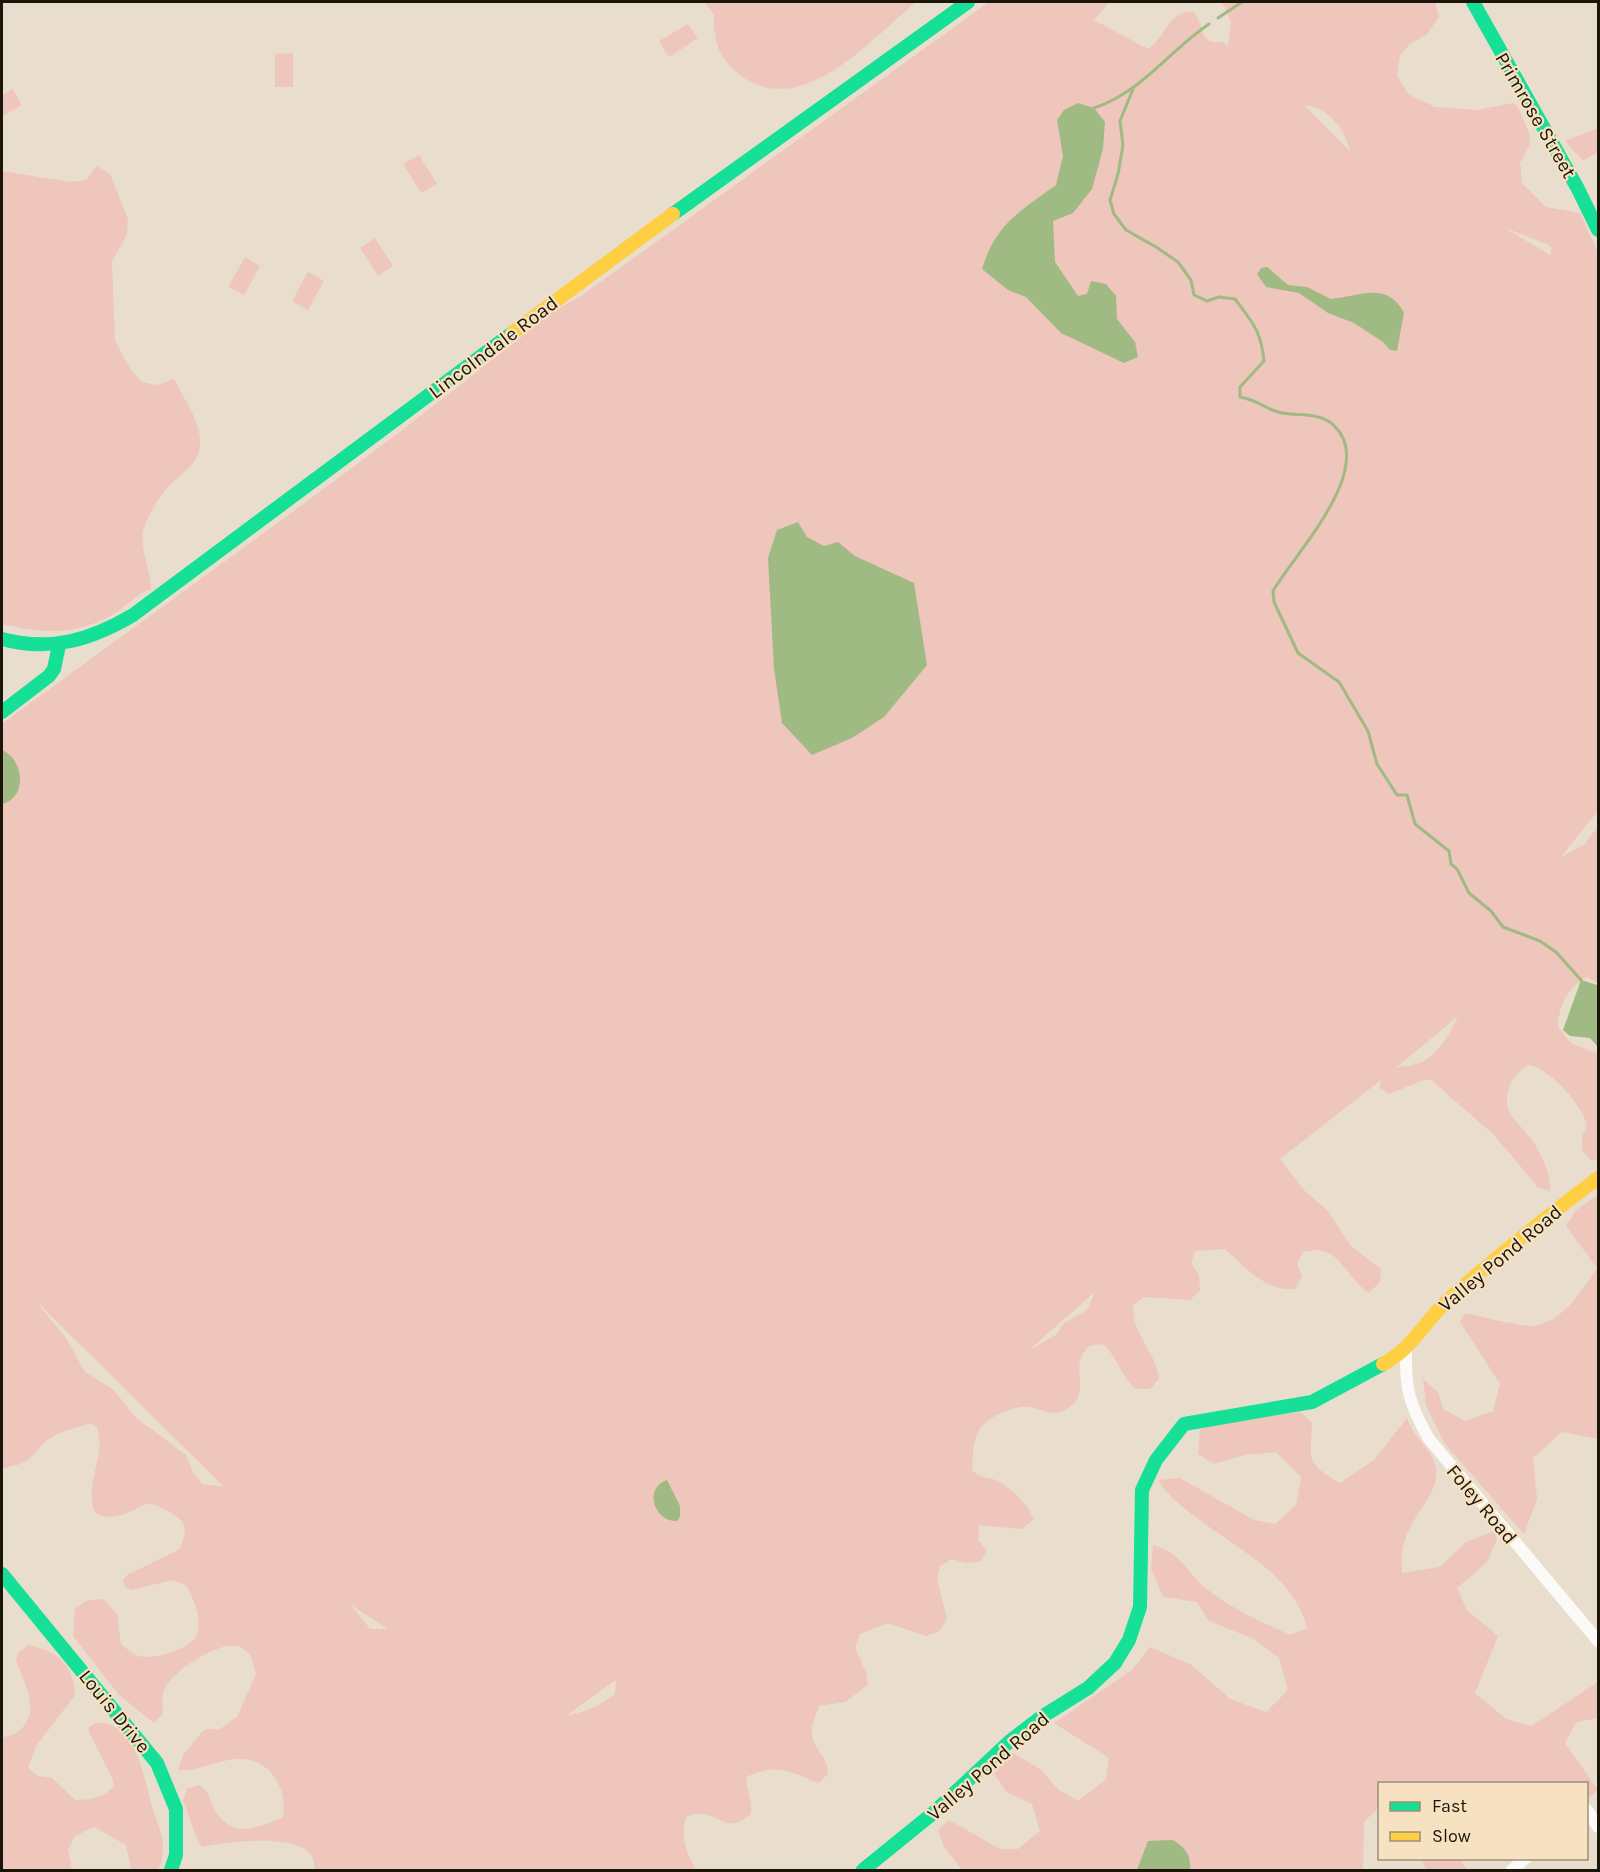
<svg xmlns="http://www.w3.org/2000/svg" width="1600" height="1872" viewBox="0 0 1600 1872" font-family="Karla,sans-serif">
  <rect width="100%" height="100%" fill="#e9decd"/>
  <!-- green -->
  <g fill="#eec6bb" fill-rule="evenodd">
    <path d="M704 2H916C872 39 800 122 740 75 719 59 713 41 714 15Z"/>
    <path d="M989 2H1109L1094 20 1148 49C1166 38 1169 8 1194 12 1206 28 1198 45 1223 42L1228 47 1231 22 1222 2H1435L1439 17 1426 35 1409 45 1400 56 1397 76 1408 94 1435 107 1477 110 1513 103 1518 107 1529 132 1530 145 1520 163 1522 183 1546 207 1580 213 1598 252V811L1560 858 1585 844 1598 826V983L1587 977C1568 986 1558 1007 1558 1027L1571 1043 1598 1054V1159L1591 1160 1582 1150V1137L1587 1125C1582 1105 1550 1069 1530 1065 1513 1073 1504 1089 1508 1108 1510 1117 1522 1127 1528 1135 1539 1148 1552 1174 1550 1191L1538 1187 1493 1134 1431 1080H1424L1389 1094 1379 1088 1381 1080 1280 1159 1305 1191 1328 1211 1351 1246 1381 1269 1380 1282 1369 1293C1342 1275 1341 1242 1303 1252L1297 1264 1302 1276 1295 1289C1266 1292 1245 1267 1225 1249L1195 1251 1191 1263 1199 1275 1200 1290 1190 1300 1144 1297 1133 1306C1132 1335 1156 1351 1159 1379L1150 1389H1135C1120 1375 1118 1356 1102 1344L1089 1346C1087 1349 1082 1354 1081 1357 1075 1376 1089 1394 1068 1408 1055 1418 1043 1409 1028 1407 1018 1406 1010 1410 1001 1413 972 1426 974 1442 972 1470 983 1480 987 1476 998 1481 1013 1489 1027 1504 1034 1519L1022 1529 979 1525 978 1540 987 1550 980 1562 965 1563 952 1559 940 1566 937 1579 947 1618 940 1631 926 1636 887 1623 860 1634 855 1648 866 1672 868 1685 845 1702 819 1706C816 1715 809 1729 813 1739 818 1754 827 1755 828 1774L818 1783C789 1771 776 1763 746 1777 747 1791 752 1800 751 1814 727 1834 725 1817 702 1814 698 1813 692 1815 687 1816 679 1835 686 1852 696 1870H314C321 1828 226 1842 202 1847 192 1833 191 1817 183 1801L187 1789 199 1785C207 1789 209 1796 212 1804 229 1840 252 1830 283 1817 288 1787 268 1755 234 1759 214 1762 199 1771 178 1770L183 1755 202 1732 207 1729H220L237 1717 256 1674 250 1654C247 1652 242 1648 238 1646 219 1641 176 1669 166 1686 161 1695 162 1704 163 1713L154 1723 119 1695 73 1636 75 1608 86 1601 103 1599 117 1614 121 1644C126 1648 131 1653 136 1655 150 1662 193 1649 197 1634 202 1616 194 1601 186 1585L172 1580 131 1590 125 1587 123 1580 127 1575 180 1549C182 1543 185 1535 185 1529 183 1515 160 1507 149 1503 129 1511 116 1523 95 1513 83 1485 107 1456 97 1427L91 1423C79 1427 65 1430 54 1436 29 1450 40 1463 2 1468V724C186 588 375 457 552 312L581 296ZM1304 105C1328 106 1345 129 1350 151ZM1505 228 1547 244 1552 248 1550 255ZM1458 1016C1451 1032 1437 1057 1419 1063 1412 1066 1404 1066 1396 1068ZM1095 1292 1087 1310 1063 1324 1056 1335 1028 1351ZM34 1299 224 1487 203 1484 194 1474 186 1455 135 1417 114 1390 85 1372 66 1338ZM351 1605 386 1628V1629H370ZM616 1680 615 1694C599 1706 586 1712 567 1715Z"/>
    <path d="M688 24 698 38 669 57 659 41Z"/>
    <path d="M293 53V87H275V54Z"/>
    <path d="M13 89 22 105 2 116V95Z"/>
    <path d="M1598 128V152L1583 161 1565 141Z"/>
    <path d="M419 155 437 184 421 193 403 164Z"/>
    <path d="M96 166 110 174 128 219 127 234 112 262 115 341 131 370 142 382 158 385 174 379C183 397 198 418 200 438 202 464 184 470 169 486 160 495 150 513 145 525 137 544 151 569 151 589 135 595 126 607 112 615 76 636 40 633 2 624V171L71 182 87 180Z"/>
    <path d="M375 238 393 266 378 276 360 248Z"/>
    <path d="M245 257 260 266 244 295 228 287Z"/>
    <path d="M308 272 324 281 308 310 292 301Z"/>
    <path d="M1598 1195V1439L1562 1432 1533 1458 1537 1499 1524 1534 1445 1444 1426 1405 1423 1379 1438 1392 1443 1409 1465 1421 1493 1411 1500 1384 1460 1322 1465 1313C1480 1316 1526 1329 1539 1325 1566 1317 1582 1290 1597 1268L1566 1226 1576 1210Z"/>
    <path d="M1301 1412 1312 1423C1310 1460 1306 1464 1340 1483L1374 1460 1407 1418C1413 1437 1427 1444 1434 1461 1445 1486 1417 1510 1408 1532 1402 1546 1401 1558 1402 1573L1440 1567 1466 1542 1494 1531 1497 1539 1487 1562 1457 1588 1467 1610 1498 1636 1475 1693 1506 1719 1532 1726 1598 1682V1718L1576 1722 1565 1743 1598 1790 1587 1799 1586 1784H1380L1379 1807 1364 1822 1363 1870H962L943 1845 938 1830 949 1820 1000 1849H1018L1040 1831 1032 1804 1006 1792 994 1773 1013 1753 1040 1769 1059 1790 1078 1801 1106 1779 1109 1758 1054 1723 1132 1670 1150 1647 1190 1664 1230 1699 1266 1712 1288 1690 1279 1658 1254 1639 1209 1621 1197 1602 1163 1597 1151 1569 1153 1545C1181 1552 1186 1572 1207 1589 1231 1609 1262 1622 1290 1635L1307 1628C1295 1577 1237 1548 1198 1519 1183 1507 1168 1497 1158 1480L1180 1478 1254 1520 1275 1524 1296 1505 1301 1477 1276 1452 1245 1455 1214 1464 1198 1454 1200 1430 1216 1421Z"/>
    <path d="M28 1645C57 1650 74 1666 75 1695L36 1746 28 1768 38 1776 52 1778 75 1800C89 1800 103 1798 113 1787V1780L88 1730C91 1724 96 1722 103 1723 137 1728 144 1777 151 1803 157 1827 171 1843 158 1870H131L126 1845 94 1827 75 1836 68 1849 72 1870H2V1737C9 1737 18 1733 23 1727 40 1708 23 1681 16 1660L18 1653Z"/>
    <path d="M1422 1859H1459L1468 1870H1426Z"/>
  </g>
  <!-- water -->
  <g fill="#a0ba83">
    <path d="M1078 103 1094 108 1105 122 1103 149 1092 189 1073 213 1053 221 1055 262 1078 296 1087 294 1091 281 1106 284 1116 296 1117 319 1135 342 1138 357 1124 363 1061 333 1026 297 1008 290 982 269C995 225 1020 211 1056 185L1063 156 1057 120 1064 110Z"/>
    <path d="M1267 267 1288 285 1307 287 1331 299C1358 297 1387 280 1404 313L1397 351 1390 350 1383 342 1354 323 1328 313 1299 293 1266 287 1257 274 1261 268Z"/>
    <path d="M798 522 807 537 824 546 838 542 855 556 914 583 927 665 884 717 852 738 812 755 782 723 774 669 768 558 777 530Z"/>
    <path d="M2 750C24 759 28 798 2 804Z"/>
    <path d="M1581 980 1597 985 1598 989V1047L1590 1038 1570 1036 1563 1030Z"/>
    <path d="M667 1480 680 1506V1517L677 1521C654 1522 643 1488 667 1480Z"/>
    <path d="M1173 1840C1186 1848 1191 1855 1190 1870H1137L1148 1841Z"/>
  </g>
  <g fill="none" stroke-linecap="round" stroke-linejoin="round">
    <!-- stream -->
    <g stroke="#a0ba83" stroke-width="3">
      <path d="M1218 18 1242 2"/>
      <path d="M1133 89 1120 121 1123 145 1118 174 1110 200 1114 214 1126 230 1156 247 1178 262 1191 280 1194 295 1207 301 1219 297 1235 299C1253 323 1261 331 1264 361L1240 387V397C1258 400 1264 408 1278 412 1295 417 1315 411 1331 423 1382 464 1294 554 1273 591L1274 602 1298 653 1339 682 1368 731 1377 764 1397 795H1407L1415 824 1449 851 1451 864 1457 869 1469 893 1491 911 1503 927 1540 941 1557 953 1581 980"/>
      <path d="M1094 108C1142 92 1169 51 1209 24"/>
    </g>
    <!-- street -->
    <g stroke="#fcfaf8" stroke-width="12">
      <path d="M1406 1349C1405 1389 1409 1404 1429 1439L1598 1641"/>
      <path d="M1587 1810 1598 1827"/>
      <path d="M1512 1870 1526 1858"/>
    </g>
    <!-- fast -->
    <g stroke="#16e098" stroke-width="14">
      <path d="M1473 2 1578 189 1598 230"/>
      <path d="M673 214 968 2"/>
      <path d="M2 639C50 652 91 640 133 615L512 333"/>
      <path d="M2 712 49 676 54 669 59 645"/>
      <path d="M2 1574 157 1763 176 1809V1855L171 1870"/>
      <path d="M863 1870 932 1814 1010 1741 1040 1718 1088 1688 1115 1663 1129 1640 1140 1607 1142 1490 1156 1460 1184 1424 1312 1402 1383 1364"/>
    </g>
    <!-- slow -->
    <g stroke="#ffcf43" stroke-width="14">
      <path d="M512 333 673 214"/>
      <path d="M1383 1364C1412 1349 1424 1322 1448 1300 1496 1257 1546 1217 1598 1178"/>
    </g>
  </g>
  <g text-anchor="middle" stroke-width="4.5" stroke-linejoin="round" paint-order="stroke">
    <!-- street labels -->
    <g font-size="20" fill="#1c1509" stroke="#f6e1c0">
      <text transform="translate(1536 115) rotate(60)" y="7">Primrose Street</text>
      <text transform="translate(493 347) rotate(-37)" y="7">Lincolndale Road</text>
      <text transform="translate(1500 1258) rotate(-40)" y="7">Valley Pond Road</text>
      <text transform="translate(1482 1504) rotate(50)" y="7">Foley Road</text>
      <text transform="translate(115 1711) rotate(51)" y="7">Louis Drive</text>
      <text transform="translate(988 1766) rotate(-41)" y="7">Valley Pond Road</text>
    </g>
  </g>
  <!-- border -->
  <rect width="1600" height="1872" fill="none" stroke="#1c1509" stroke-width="6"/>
  <!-- legend -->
  <rect x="1378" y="1782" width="210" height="78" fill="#f6e1c0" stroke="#9f8f77" stroke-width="1.5"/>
  <rect x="1390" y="1802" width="30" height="9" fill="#16e098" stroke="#9f8f77" stroke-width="1.5"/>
  <text x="1432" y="1812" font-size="18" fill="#1c1509">Fast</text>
  <rect x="1390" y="1832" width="30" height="9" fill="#ffcf43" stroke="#9f8f77" stroke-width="1.5"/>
  <text x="1432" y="1842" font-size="18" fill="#1c1509">Slow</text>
</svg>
